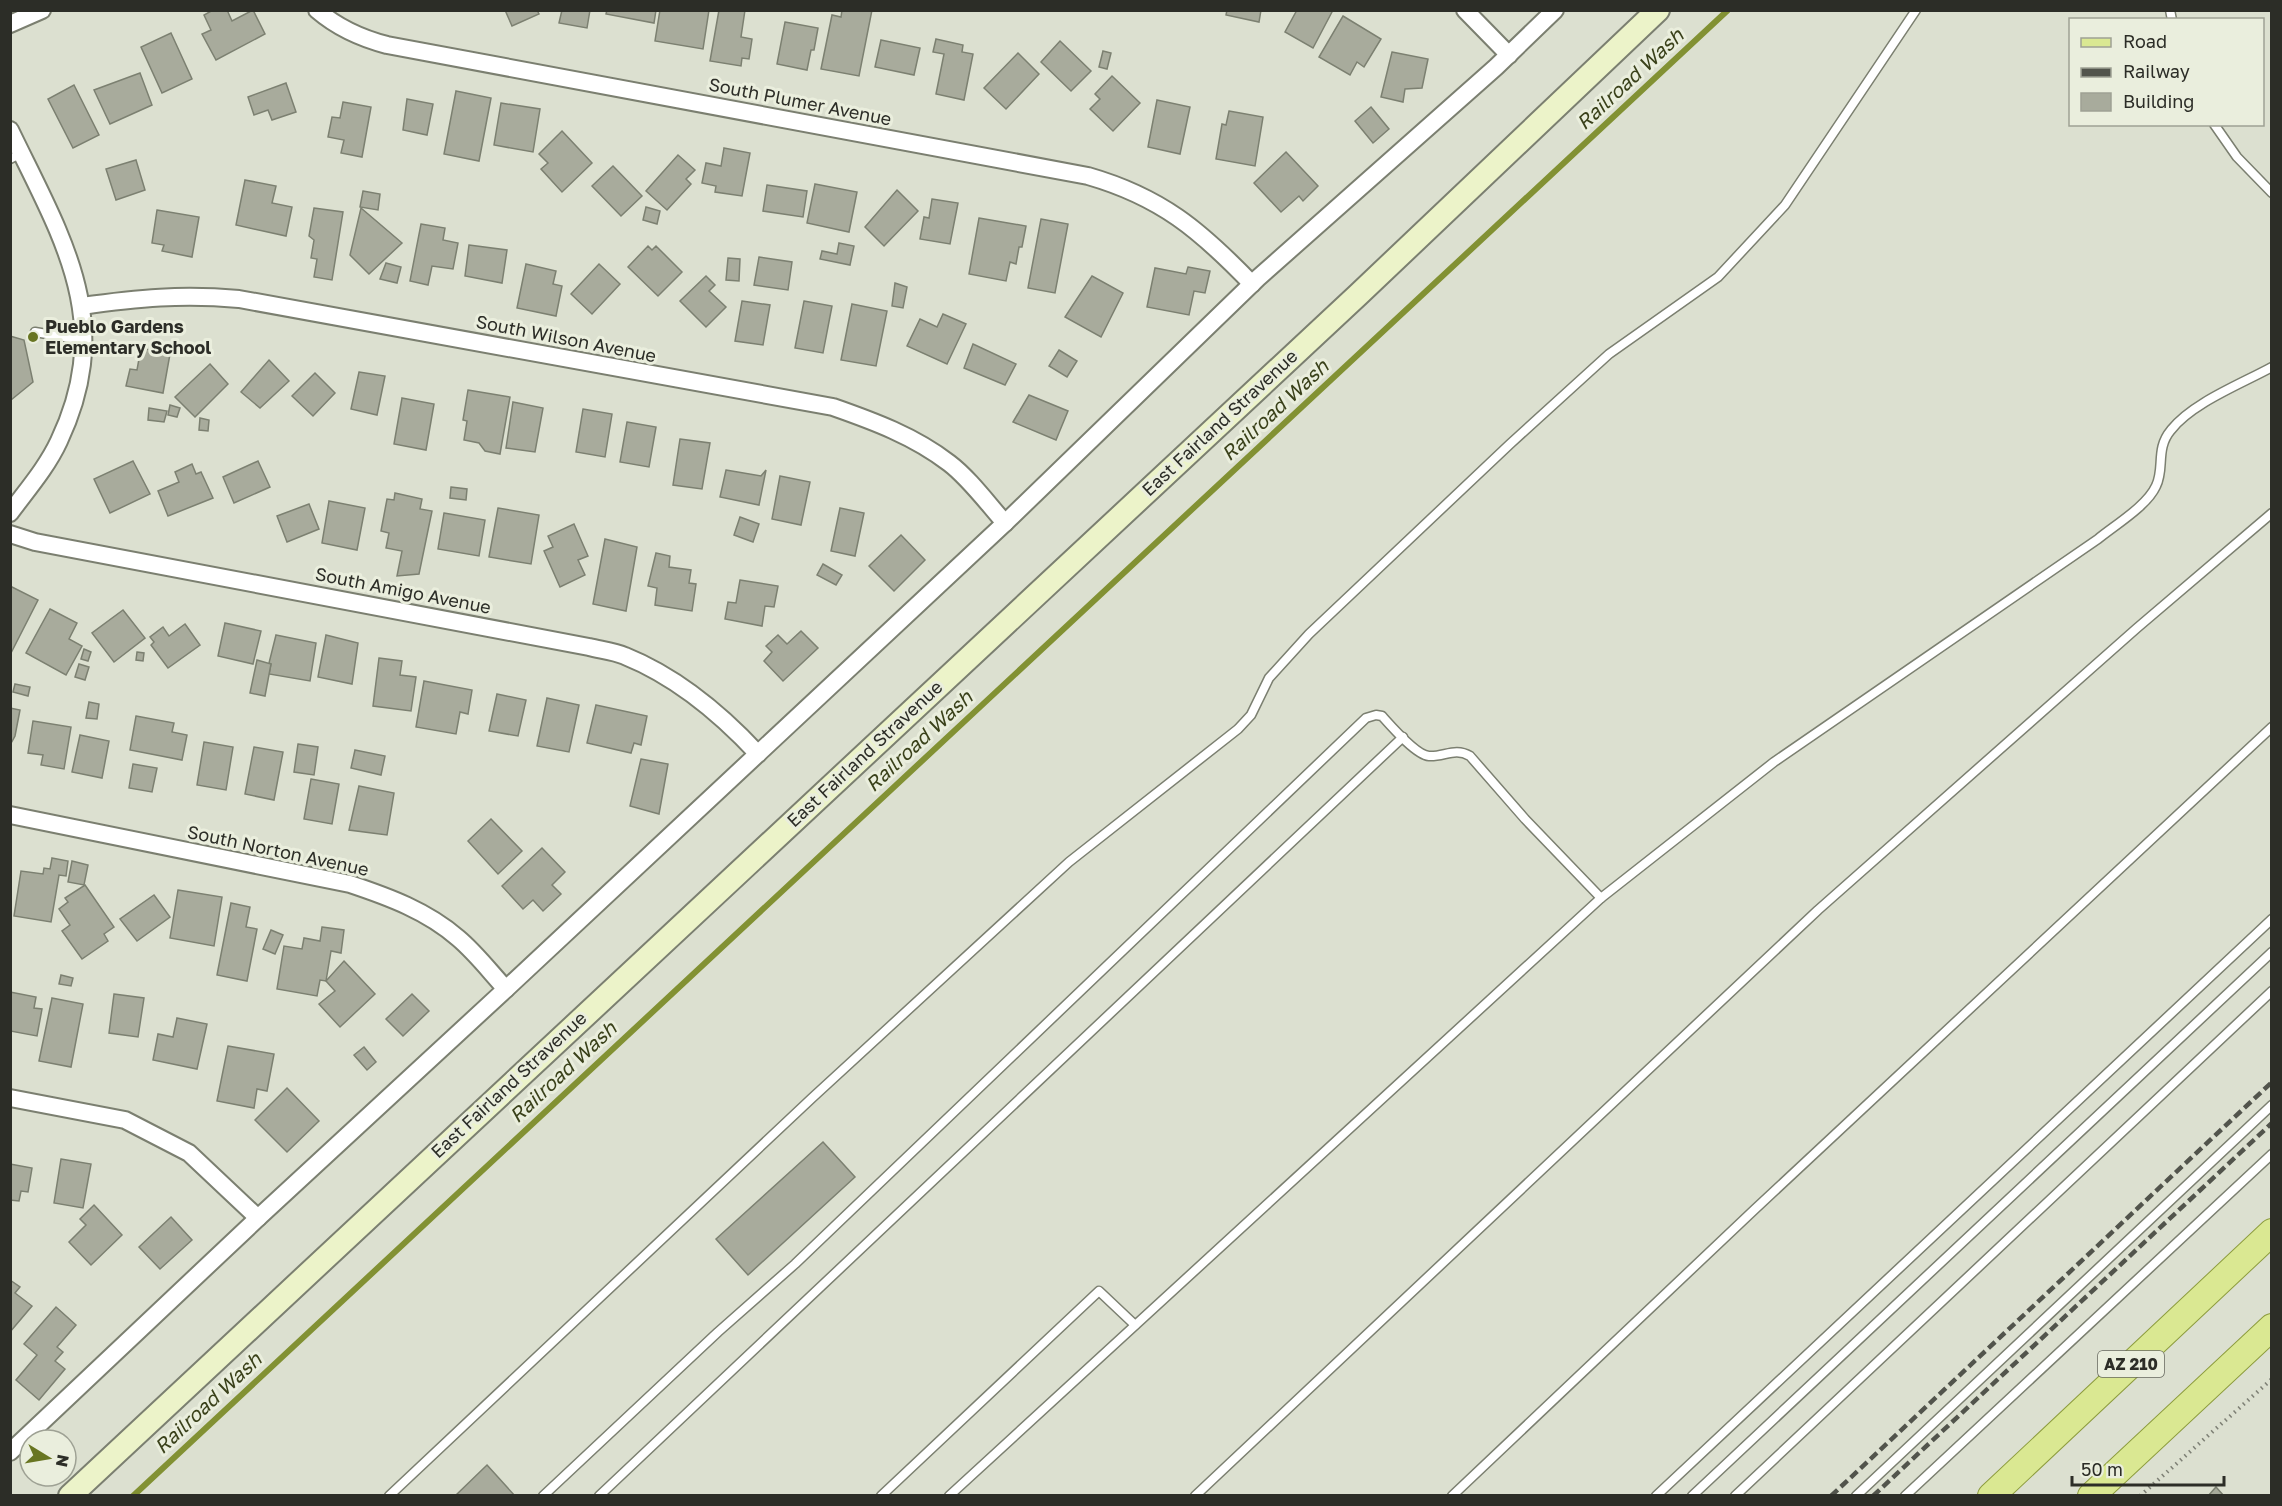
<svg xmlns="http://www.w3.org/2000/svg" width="2282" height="1506" viewBox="0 0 2282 1506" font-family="'Golos Text',sans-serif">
  <rect width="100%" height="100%" fill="#dce0d0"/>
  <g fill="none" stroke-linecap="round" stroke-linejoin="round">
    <!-- stream -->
    <path stroke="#829133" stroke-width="6" d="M133 1496 1728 10"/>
  </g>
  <!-- building -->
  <g fill="#a8ab9c" stroke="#7c8071" stroke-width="1.5">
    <path d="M213 10H227L232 21 253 10 265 34 216 60 202 34 211 30 204 15Z"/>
    <path d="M505 10H537L539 14 512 26Z"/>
    <path d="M562 10H590L587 28 559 23Z"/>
    <path d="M607 10H656L654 23 606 14Z"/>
    <path d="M660 10H709L703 49 655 41Z"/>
    <path d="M719 10H745L741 37 752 39 749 59 742 58 741 66 710 61Z"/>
    <path d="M842 10H872L859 76 821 69 832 15 841 17Z"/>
    <path d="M1227 10H1261L1259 22 1226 15Z"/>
    <path d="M1297 10H1333L1313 48 1285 32Z"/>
    <path d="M1343 16 1381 39 1364 67 1357 62 1350 75 1319 57Z"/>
    <path d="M785 22 818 28 814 50H811L807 70 777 64Z"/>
    <path d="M171 33 192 79 162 93 141 47Z"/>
    <path d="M936 39 963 45 962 52 973 54 964 100 936 94 944 54 933 52Z"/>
    <path d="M881 40 920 48 914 75 875 67Z"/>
    <path d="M1060 41 1091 71 1071 91 1041 62Z"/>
    <path d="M1103 51 1111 53 1107 69 1099 67Z"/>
    <path d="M1392 52 1428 59 1422 88 1405 89 1403 102 1381 97Z"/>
    <path d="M1018 53 1039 74 1006 109 984 88Z"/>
    <path d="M140 73 152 105 110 124 94 90Z"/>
    <path d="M1112 76 1140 103 1113 131 1090 109 1100 99 1095 94Z"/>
    <path d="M286 83 296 112 272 120 268 110 254 115 248 97Z"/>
    <path d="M74 85 99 135 73 148 48 99Z"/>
    <path d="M456 91 491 98 479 161 444 154Z"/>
    <path d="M407 99 433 104 427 135 403 130Z"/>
    <path d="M1157 100 1190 107 1180 154 1148 147Z"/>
    <path d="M343 102 371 107 362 157 341 153 344 140 328 137 332 117 340 118Z"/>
    <path d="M501 103 540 109 533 152 494 145Z"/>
    <path d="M1371 107 1389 129 1373 143 1355 121Z"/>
    <path d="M1229 111 1263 117 1255 166 1216 159 1222 124 1226 125Z"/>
    <path d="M562 131 592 163 562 192 541 169 548 163 539 154Z"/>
    <path d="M724 148 750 153 742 196 715 192 716 186 702 183 706 163 721 166Z"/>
    <path d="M1286 152 1318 186 1303 201 1299 196 1281 212 1254 183Z"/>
    <path d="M678 155 695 170 686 179 691 184 667 210 646 191Z"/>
    <path d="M136 160 145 190 116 200 106 169Z"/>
    <path d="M613 166 642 196 621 216 592 186Z"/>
    <path d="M245 180 276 186 272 203 292 207 286 236 236 225Z"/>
    <path d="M815 184 857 192 849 232 807 223Z"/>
    <path d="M767 185 807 191 803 217 763 211Z"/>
    <path d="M897 190 918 211 884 246 865 227Z"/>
    <path d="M363 191 380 194 378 210 360 207Z"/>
    <path d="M932 199 958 203 950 244 920 239 924 217 929 218Z"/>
    <path d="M646 207 660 211 657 224 643 220Z"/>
    <path d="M314 208 343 212 332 280 314 277 317 259 311 258 314 240 309 236Z"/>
    <path d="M361 208 402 243 369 274 350 255Z"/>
    <path d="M157 210 199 217 192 257 162 251 164 245 152 243Z"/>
    <path d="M979 218 1026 226 1022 247H1019L1016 264 1010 262 1006 281 969 274Z"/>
    <path d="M1041 219 1068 224 1055 293 1028 288Z"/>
    <path d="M421 224 445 228 443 240 458 243 453 269 432 266 428 285 410 281Z"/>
    <path d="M839 243 854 246 850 265 820 259 822 251 837 254Z"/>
    <path d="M469 245 507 250 502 283 465 276Z"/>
    <path d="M648 246 652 250 656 246 682 272 658 296 628 267Z"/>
    <path d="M759 257 792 262 788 290 754 285Z"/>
    <path d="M728 258 740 259 739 281 726 280Z"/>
    <path d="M386 263 401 267 397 283 380 279Z"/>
    <path d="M526 264 556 271 553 284 562 286 556 316 517 308Z"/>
    <path d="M599 264 620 284 592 314 571 294Z"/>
    <path d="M1188 267 1210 271 1205 293 1194 291 1189 315 1147 307 1155 268 1186 274Z"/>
    <path d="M706 276 715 285 709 291 726 307 706 327 680 301Z"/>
    <path d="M1092 276 1123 293 1101 337 1065 317Z"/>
    <path d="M895 283 907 287 903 308 892 306Z"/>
    <path d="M742 301 770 305 763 345 735 341Z"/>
    <path d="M804 301 832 306 823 353 795 348Z"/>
    <path d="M852 304 887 311 876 366 841 360Z"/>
    <path d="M943 314 966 324 947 364 907 346 920 319 937 327Z"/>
    <path d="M10 336 24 340 33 382 11 400Z"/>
    <path d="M973 344 1016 364 1005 385 964 368Z"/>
    <path d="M141 348 170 354 163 393 126 386 130 369 137 370Z"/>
    <path d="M1059 350 1077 361 1067 377 1049 366Z"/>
    <path d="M269 360 289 381 260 408 241 392Z"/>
    <path d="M210 364 228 384 195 417 175 397Z"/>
    <path d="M359 372 385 376 377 415 351 409Z"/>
    <path d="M315 373 335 393 313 416 292 396Z"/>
    <path d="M468 390 510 397 500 454 485 451 479 443 464 440 467 421 463 420Z"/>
    <path d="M1029 395 1068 411 1056 440 1013 422Z"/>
    <path d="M402 398 434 404 426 450 394 444Z"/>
    <path d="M513 402 543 408 535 452 506 448Z"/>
    <path d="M170 405 180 408 177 417 168 415Z"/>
    <path d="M149 408 167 411 164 422 148 420Z"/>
    <path d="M583 409 612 414 605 457 576 452Z"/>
    <path d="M200 418 209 420 208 431 199 430Z"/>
    <path d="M627 422 656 427 649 467 620 462Z"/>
    <path d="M680 439 710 443 702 489 673 485Z"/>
    <path d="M133 461 150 494 110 513 94 479Z"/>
    <path d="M258 461 270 487 234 503 223 477Z"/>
    <path d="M192 464 196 474 201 472 213 498 168 516 158 491 179 482 175 472Z"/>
    <path d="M726 470 761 476 766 470 759 505 720 497Z"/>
    <path d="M780 476 810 482 801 525 772 519Z"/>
    <path d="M451 487 467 489 466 500 450 498Z"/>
    <path d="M395 493 422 499 420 509 432 511 419 574 397 576 402 551 386 548 389 533 381 531 387 499 394 500Z"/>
    <path d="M329 501 365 508 357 550 322 543Z"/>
    <path d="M309 504 319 529 287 542 277 516Z"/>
    <path d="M498 508 539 515 531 564 489 557Z"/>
    <path d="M840 508 864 513 855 556 831 551Z"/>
    <path d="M444 513 485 520 479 556 438 549Z"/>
    <path d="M740 517 759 524 753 542 734 535Z"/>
    <path d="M574 524 588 556 578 560 585 575 560 587 544 551 553 547 548 536Z"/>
    <path d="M901 535 925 560 894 591 869 566Z"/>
    <path d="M605 539 637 547 626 611 593 604Z"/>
    <path d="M656 553 670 556 669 567 691 570 689 583 696 584 692 611 655 605 657 588 648 586Z"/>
    <path d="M823 564 842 575 836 585 817 575Z"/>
    <path d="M740 580 778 586 774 607 765 606 762 626 725 619 728 602 736 603Z"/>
    <path d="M10 586 38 600 10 655Z"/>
    <path d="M50 609 77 623 69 639 82 646 66 675 26 653Z"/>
    <path d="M123 610 145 638 114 662 92 633Z"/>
    <path d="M225 623 261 631 253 664 218 656Z"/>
    <path d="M185 624 200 645 168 668 151 645 154 642 150 637 163 627 169 636Z"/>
    <path d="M801 631 818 648 783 681 764 661 772 652 766 646 778 635 787 644Z"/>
    <path d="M276 635 316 643 310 681 269 674 271 664 269 663Z"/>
    <path d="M326 635 358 643 352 684 318 677Z"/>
    <path d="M84 649 91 652 88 661 81 659Z"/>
    <path d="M137 652 144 653 143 661 136 660Z"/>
    <path d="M379 658 402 661 400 675 416 677 411 711 373 706Z"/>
    <path d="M257 660 271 664 265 696 250 693Z"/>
    <path d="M79 664 89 667 85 680 75 677Z"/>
    <path d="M424 681 472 690 468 714 460 712 456 734 416 727Z"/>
    <path d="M15 684 30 687 28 696 13 692Z"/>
    <path d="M497 694 526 700 518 736 489 731Z"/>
    <path d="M547 698 579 705 569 752 537 746Z"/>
    <path d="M89 702 99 704 97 719 86 718Z"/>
    <path d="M596 705 647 716 641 745 634 743 631 753 587 743Z"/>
    <path d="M10 708 20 710 15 736 10 745Z"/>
    <path d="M136 716 174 723 172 732 187 735 182 760 130 750Z"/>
    <path d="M33 721 71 727 64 769 41 765 43 755 28 753Z"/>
    <path d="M80 735 109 741 102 778 72 772Z"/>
    <path d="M204 742 233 747 226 790 197 785Z"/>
    <path d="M298 744 318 747 314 775 294 772Z"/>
    <path d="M254 747 283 752 274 800 245 794Z"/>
    <path d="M355 750 385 756 381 775 351 768Z"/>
    <path d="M641 759 668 764 659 814 630 806Z"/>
    <path d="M133 764 157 768 152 792 129 788Z"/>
    <path d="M311 779 339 784 332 824 304 819Z"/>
    <path d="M359 786 394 793 387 835 349 830Z"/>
    <path d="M491 819 522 851 498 874 468 841Z"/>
    <path d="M542 848 565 872 552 885 561 894 543 911 533 900 523 909 502 886Z"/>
    <path d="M52 858 68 861 66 876 59 875 51 922 14 916 21 871 43 874 44 868 50 869Z"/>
    <path d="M72 861 88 865 84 885 68 882Z"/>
    <path d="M85 885 114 927 104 934 108 941 82 959 62 931 70 925 59 909 68 902 65 898Z"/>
    <path d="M178 890 222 897 214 946 170 938Z"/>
    <path d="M154 895 170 917 137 941 120 919Z"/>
    <path d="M231 903 250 907 246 927 257 929 247 981 217 975Z"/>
    <path d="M322 927 344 930 341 953 331 951 326 981 320 980 317 996 277 989 284 946 302 949 304 938 320 941Z"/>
    <path d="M271 930 283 935 275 954 263 949Z"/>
    <path d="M344 961 375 994 340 1027 319 1004 335 991 326 981Z"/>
    <path d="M61 975 73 978 71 986 59 984Z"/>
    <path d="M10 992 36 997 34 1008 42 1009 37 1036 10 1031Z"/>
    <path d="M114 994 144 998 138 1037 109 1033Z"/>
    <path d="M412 994 429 1011 403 1036 386 1019Z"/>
    <path d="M52 998 83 1004 71 1067 39 1061Z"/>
    <path d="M177 1018 207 1024 197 1069 153 1060 158 1034 173 1037Z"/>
    <path d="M228 1046 274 1054 267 1091 257 1089 254 1108 217 1101Z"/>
    <path d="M364 1047 376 1062 367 1070 354 1055Z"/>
    <path d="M287 1088 319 1121 287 1152 255 1120Z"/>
    <path d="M823 1142 855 1177 748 1275 716 1239Z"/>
    <path d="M61 1159 91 1164 83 1208 54 1203Z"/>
    <path d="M10 1164 32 1168 28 1192 21 1191 19 1201 10 1200Z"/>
    <path d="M94 1205 122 1235 91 1265 69 1242 86 1225 80 1219Z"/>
    <path d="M171 1217 192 1240 160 1269 139 1247Z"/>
    <path d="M10 1280 20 1287 15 1293 32 1306 10 1332Z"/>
    <path d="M56 1307 76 1325 57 1347 63 1352 55 1361 65 1369 39 1400 16 1380 37 1355 24 1344Z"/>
    <path d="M487 1465 515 1496H455Z"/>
    <path d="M2216 1487 2224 1496H2208Z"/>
  </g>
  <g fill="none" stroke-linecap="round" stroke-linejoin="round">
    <defs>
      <g id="lane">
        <path d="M2170 10 2172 20"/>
        <path d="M2214 124 2237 157 2272 193"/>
        <path d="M10 159 22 153"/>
        <path d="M35 332 70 338 84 336"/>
        <path d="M389 1496 812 1098 1069 862 1238 729 1251 715 1269 678 1309 634 1510 444 1609 354 1718 277 1785 205 1916 10"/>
        <path d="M543 1496 718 1332 795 1264 1366 718 1376 715 1382 716C1391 726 1416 755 1429 756 1444 757 1455 747 1470 756L1525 819 1601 898 1774 762 2098 539C2115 525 2147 506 2156 486 2165 468 2155 449 2171 430 2192 403 2241 384 2272 367"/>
        <path d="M599 1496 1403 737"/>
        <path d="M881 1496 1099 1291 1135 1325"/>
        <path d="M949 1496 1601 898"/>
        <path d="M1195 1496 1818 910 2137 628 2272 513"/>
        <path d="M1452 1496 1754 1210 2272 727"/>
        <path d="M1656 1496 2272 919"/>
        <path d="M1692 1496 2272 952"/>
        <path d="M1735 1496 2272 991"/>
        <path d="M1856 1496 2272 1105"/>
        <path d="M1905 1496 2272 1154"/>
      </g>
      <g id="street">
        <path d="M317 10C338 28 360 38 387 45L1088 176C1161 197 1200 230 1252 284"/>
        <path d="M1465 10 1509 55"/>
        <path d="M10 24 42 10"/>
        <path d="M10 130C62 238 116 321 59 441 47 467 27 490 10 513"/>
        <path d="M82 306C138 298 182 294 239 299L833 407C873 421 914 436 949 463 969 478 988 504 1005 523"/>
        <path d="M10 534 35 542 589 647C601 650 614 651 625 656 677 677 720 713 758 754"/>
        <path d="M10 815 350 884C389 897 427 911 458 938 476 953 491 973 506 989"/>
        <path d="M10 1098 125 1120 189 1153 258 1218"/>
        <path d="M10 1452 258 1218 506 989 1005 523 1258 278 1496 67 1555 10"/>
      </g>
      <path id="secondary" d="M70 1496 1359 294 1658 10"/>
      <g id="primary">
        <path d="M1991 1496 2272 1232"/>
        <path d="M2091 1496 2272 1327"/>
      </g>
    </defs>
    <!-- lane casing -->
    <use href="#lane" stroke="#7b7f70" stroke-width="11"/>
    <!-- street casing -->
    <use href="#street" stroke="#7b7f70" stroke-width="20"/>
    <!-- secondary casing -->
    <use href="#secondary" stroke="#7b7f70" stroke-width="26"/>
    <!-- primary casing -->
    <use href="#primary" stroke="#8d9c3e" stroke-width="28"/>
    <!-- path -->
    <path stroke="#7e8075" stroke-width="4" stroke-dasharray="1.5 4.5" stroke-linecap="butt" d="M2140 1496 2272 1379"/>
    <!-- lane -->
    <use href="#lane" stroke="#fff" stroke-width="8"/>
    <!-- street -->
    <use href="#street" stroke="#fff" stroke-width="16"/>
    <!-- secondary -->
    <use href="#secondary" stroke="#ecf3c9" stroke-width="22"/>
    <!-- primary -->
    <use href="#primary" stroke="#dae892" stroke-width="26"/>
    <!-- rail -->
    <g stroke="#52544c" stroke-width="4.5" stroke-dasharray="9 4.5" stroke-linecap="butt">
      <path d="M1831 1496 2272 1082"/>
      <path d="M1873 1496 2272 1123"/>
    </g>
  </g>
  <!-- markers -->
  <circle fill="#687521" stroke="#eaeedd" stroke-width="2" cx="33" cy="337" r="6"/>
  <g text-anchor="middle" stroke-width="6" stroke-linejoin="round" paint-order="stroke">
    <!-- shield labels -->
    <rect fill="#eaeedd" stroke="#65675e" stroke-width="1.5" x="2098" y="1351" width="66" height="26" rx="4.5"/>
    <g font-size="16" font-weight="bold" fill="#2c2d27">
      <text x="2131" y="1370">AZ 210</text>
    </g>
    <!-- street labels -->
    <g font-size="18" fill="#2c2d27" stroke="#eaeedd">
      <text transform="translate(800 102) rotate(11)" y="6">South Plumer Avenue</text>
      <text transform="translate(566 339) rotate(11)" y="6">South Wilson Avenue</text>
      <text transform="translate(1220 423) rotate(-43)" y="6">East Fairland Stravenue</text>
      <text transform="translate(403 591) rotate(11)" y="6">South Amigo Avenue</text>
      <text transform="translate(865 754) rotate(-43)" y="6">East Fairland Stravenue</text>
      <text transform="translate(278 851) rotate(12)" y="6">South Norton Avenue</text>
      <text transform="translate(509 1085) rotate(-43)" y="6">East Fairland Stravenue</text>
    </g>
    <!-- poi labels -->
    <g font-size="18" font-weight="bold" fill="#2c2d27" stroke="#eaeedd" text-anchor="start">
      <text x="45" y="333">Pueblo Gardens<tspan x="45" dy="21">Elementary School</tspan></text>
    </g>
    <!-- water labels -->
    <g font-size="20" font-style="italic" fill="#3a411a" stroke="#eaeedd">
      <text transform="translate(1630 79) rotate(-43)" y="7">Railroad Wash</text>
      <text transform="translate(1275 410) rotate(-43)" y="7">Railroad Wash</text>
      <text transform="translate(919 741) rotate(-43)" y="7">Railroad Wash</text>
      <text transform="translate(563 1072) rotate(-43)" y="7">Railroad Wash</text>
      <text transform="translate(208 1403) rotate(-43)" y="7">Railroad Wash</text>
    </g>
  </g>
  <!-- border -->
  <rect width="2282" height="1506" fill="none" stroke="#2c2d27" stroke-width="24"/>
  <!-- legend -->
  <rect x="2069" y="18" width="195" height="108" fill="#eaeedd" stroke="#9ea194" stroke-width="1.5"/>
  <rect x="2081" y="38" width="30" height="9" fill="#dae892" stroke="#9ea194" stroke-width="1.5"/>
  <text x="2123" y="48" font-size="18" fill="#2c2d27">Road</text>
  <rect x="2081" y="68" width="30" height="9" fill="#52544c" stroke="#9ea194" stroke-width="1.5"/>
  <text x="2123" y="78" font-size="18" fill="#2c2d27">Railway</text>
  <rect x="2081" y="93" width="30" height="18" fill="#a8ab9c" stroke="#9ea194" stroke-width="1.5"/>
  <text x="2123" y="108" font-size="18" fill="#2c2d27">Building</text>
  <!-- north arrow -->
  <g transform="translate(48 1458) rotate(101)"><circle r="28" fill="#eaeedd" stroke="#9ea194" stroke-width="1.5"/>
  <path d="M0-4.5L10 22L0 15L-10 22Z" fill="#687521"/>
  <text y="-9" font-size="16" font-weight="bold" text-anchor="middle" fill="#2c2d27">N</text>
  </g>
  <!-- scale -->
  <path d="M2072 1476v9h152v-9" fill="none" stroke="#2c2d27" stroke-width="3"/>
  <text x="2081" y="1476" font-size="18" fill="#2c2d27" stroke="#eaeedd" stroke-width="4.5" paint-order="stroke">50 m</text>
</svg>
